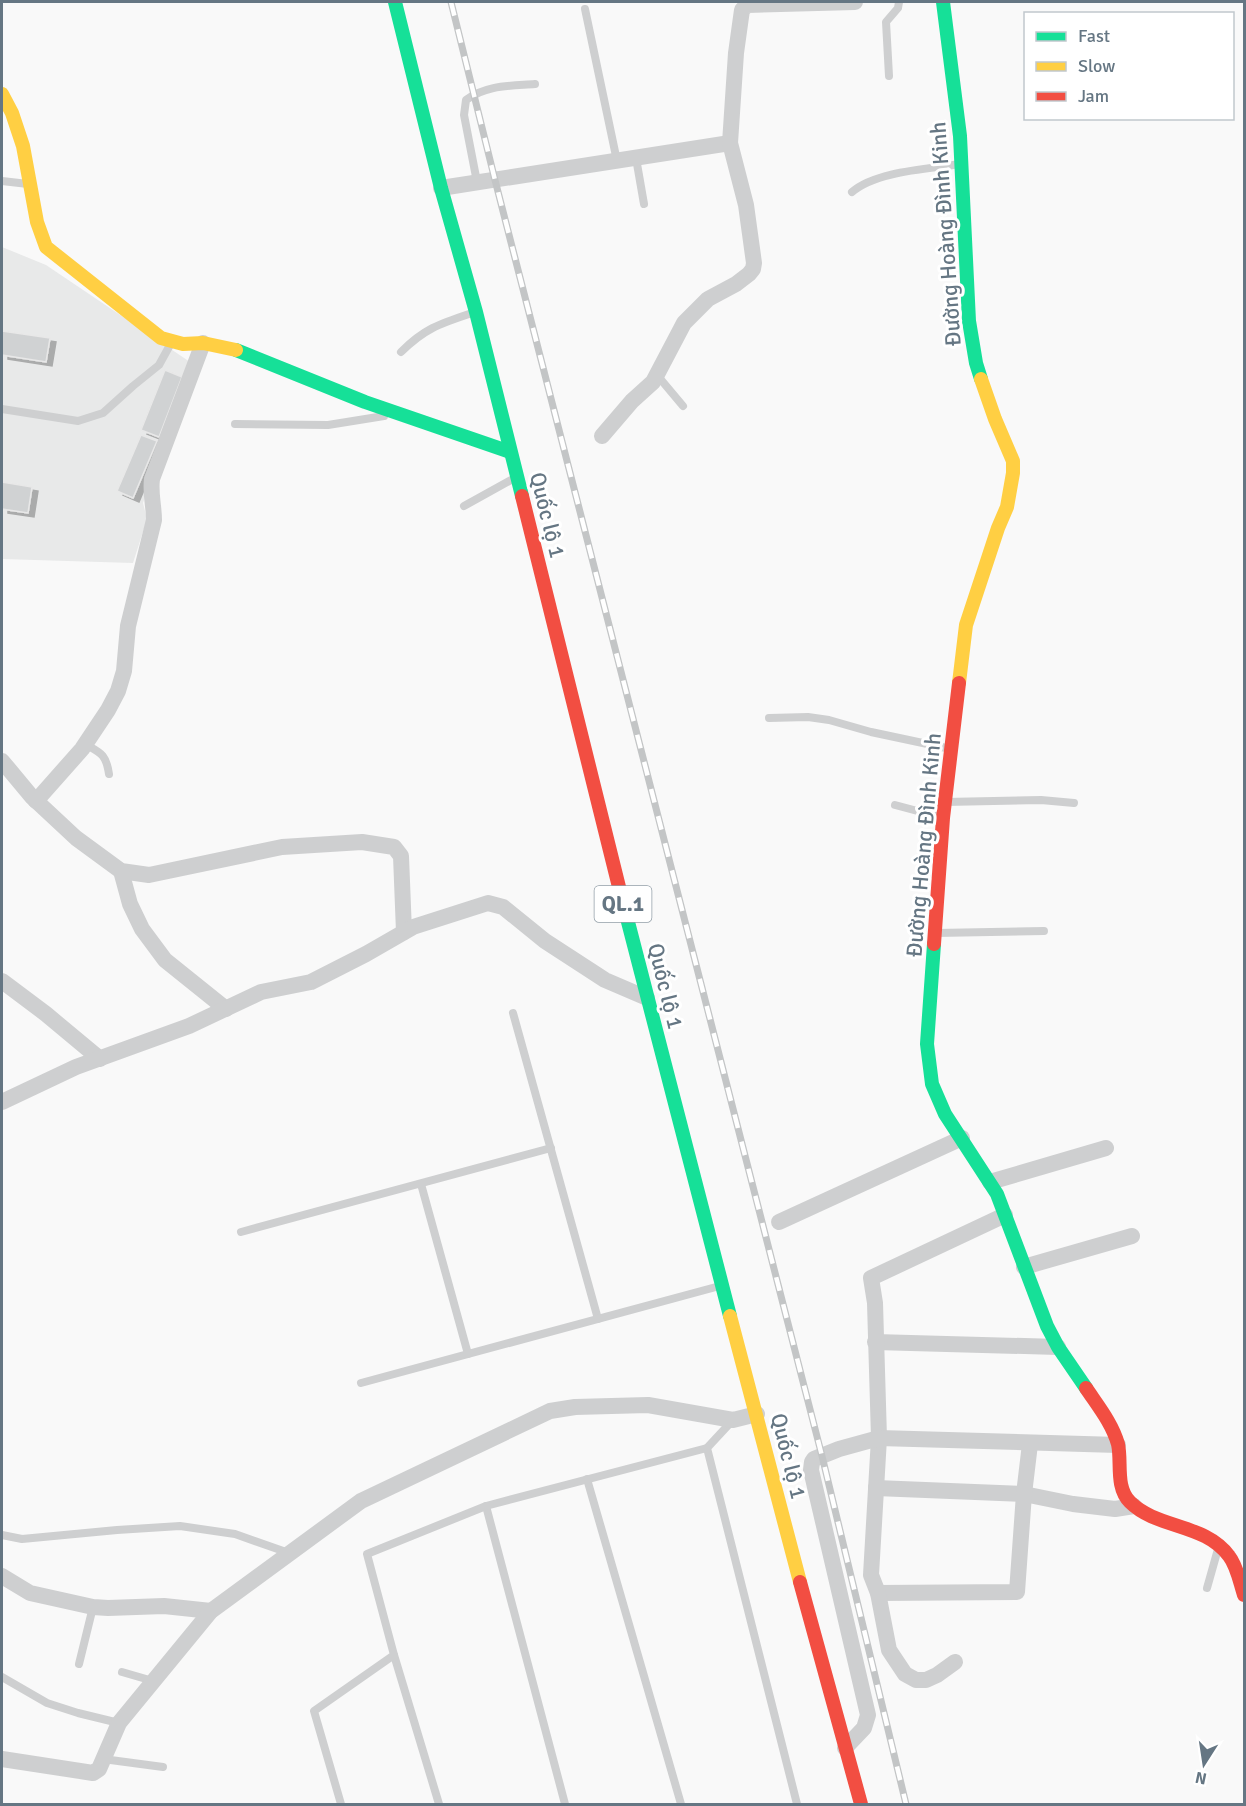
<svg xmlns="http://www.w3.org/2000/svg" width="1246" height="1806" viewBox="0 0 1246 1806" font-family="Signika,sans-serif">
  <defs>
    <filter id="shadow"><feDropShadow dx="6" dy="4" stdDeviation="0" flood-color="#0004"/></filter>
  </defs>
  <rect width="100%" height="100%" fill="#f9f9f9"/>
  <!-- built -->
  <path fill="#e8e9e9" d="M2 247 46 265 190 362 143 503 147 519 133 563 2 559Z"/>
  <!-- building -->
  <g fill="#d0d2d3" stroke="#e8e8e8" stroke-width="1.5" filter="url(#shadow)">
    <path d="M2 331 50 338 46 362 2 355Z"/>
    <path d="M165 370 182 377 159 437 141 430Z"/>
    <path d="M141 435 157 441 133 498 117 491Z"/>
    <path d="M2 482 32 487 28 513 2 509Z"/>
  </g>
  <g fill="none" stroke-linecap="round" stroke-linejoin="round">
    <!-- lane -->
    <g stroke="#cecfd0" stroke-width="8">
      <path d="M585 9 617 161"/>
      <path d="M889 76 886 22 898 8 899 2"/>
      <path d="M636 158 644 204"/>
      <path d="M2 181 28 184"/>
      <path d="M477 182 464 115 466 100C486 85 510 86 535 84"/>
      <path d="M852 192C876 171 929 169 960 164"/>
      <path d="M401 352C424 329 439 324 469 314"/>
      <path d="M657 375 683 406"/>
      <path d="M2 409 78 421 103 413 133 386 159 365 170 345"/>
      <path d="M235 424 328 425 384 416"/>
      <path d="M464 506 511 480"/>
      <path d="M769 718 808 717 829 720 871 732 951 749"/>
      <path d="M85 744C101 753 106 754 109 774"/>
      <path d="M945 802 1041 800 1074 803"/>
      <path d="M895 805 940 817"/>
      <path d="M936 933 1044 931"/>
      <path d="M513 1013 598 1319"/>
      <path d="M421 1184 468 1354"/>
      <path d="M241 1232 551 1148"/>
      <path d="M361 1383 716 1287"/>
      <path d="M733 1420 707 1448 797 1804"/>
      <path d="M587 1479 681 1804"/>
      <path d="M486 1506 565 1804"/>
      <path d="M2 1535 22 1539 117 1530 180 1526 235 1534 289 1553"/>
      <path d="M1207 1588 1218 1549"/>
      <path d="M394 1655 439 1804"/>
      <path d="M79 1664 93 1607"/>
      <path d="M122 1672 153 1681"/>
      <path d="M2 1677 47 1703 78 1713 119 1723"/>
      <path d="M103 1759 163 1767"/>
      <path d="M341 1804 314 1711 394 1655 367 1554 486 1506 707 1448"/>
    </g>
    <!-- street -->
    <g stroke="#cecfd0" stroke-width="16">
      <path d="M441 188 730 143"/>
      <path d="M602 436 632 401 653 382 684 323 708 299 736 284 749 274 753 269 754 263 746 205 730 143 736 53 742 10 747 5 855 2"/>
      <path d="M2 761 32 797 76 838 121 871 149 875 282 847 362 842 394 847 401 856 404 932"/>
      <path d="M36 801 82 749 108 710 118 691 124 671 128 626 154 520C154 506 150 493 152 479L203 343"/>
      <path d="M121 871 130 904 142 929 165 960 226 1009"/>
      <path d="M2 981 46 1014 100 1059"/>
      <path d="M2 1102 76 1067 189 1026 261 992 311 982 366 954 413 927 488 903 503 907 545 941 605 980 647 998"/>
      <path d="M990 1182 1106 1148"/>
      <path d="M779 1222 962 1138"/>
      <path d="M1024 1267 1132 1236"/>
      <path d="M875 1342 1058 1347"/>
      <path d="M876 1488 1024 1494 1073 1504 1115 1509 1134 1506"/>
      <path d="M2 1576 30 1593 93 1607 108 1608 164 1606 211 1611"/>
      <path d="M878 1593 1017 1592 1024 1494 1030 1444"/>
      <path d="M955 1662 937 1675 926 1680H916L905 1674 889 1650 878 1593 871 1575 879 1438 875 1303 871 1278 1005 1215"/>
      <path d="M845 1748 864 1728 868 1715 811 1470 812 1462 814 1459 839 1449 879 1438 1118 1445"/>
      <path d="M2 1759 93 1773 99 1769 119 1723 211 1611 361 1501 550 1411 575 1407 648 1405 733 1420 757 1414"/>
    </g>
    <!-- fast -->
    <g stroke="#16e098" stroke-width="14">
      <path d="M395 2 441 188 476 312 522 496"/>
      <path d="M943 2 960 136 969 321 976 363 981 379"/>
      <path d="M236 350 365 402 510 452"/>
      <path d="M620 891 730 1316"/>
      <path d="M934 944 927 1044 932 1084 945 1114 997 1194 1047 1326 1058 1347 1086 1388"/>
    </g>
    <!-- slow -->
    <g stroke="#ffcf43" stroke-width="14">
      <path d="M2 94 12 113 23 146 37 222 46 247 161 338 183 344 203 343 236 350"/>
      <path d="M959 683 966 625 998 528 1007 507 1013 473V461L995 419 981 379"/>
      <path d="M730 1316 800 1582"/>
    </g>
    <!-- jam -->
    <g stroke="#f24e42" stroke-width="14">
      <path d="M522 496 620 891"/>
      <path d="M934 944 943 818 959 683"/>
      <path d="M1086 1388C1098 1406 1112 1423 1118 1444 1122 1462 1115 1487 1130 1502 1157 1529 1205 1523 1229 1556 1237 1566 1240 1583 1244 1595"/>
      <path d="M800 1582 861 1804"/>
    </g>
    <defs>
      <path id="rail" d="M451 2 495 180 822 1456 906 1804"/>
    </defs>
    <!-- rail casing -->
    <use href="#rail" stroke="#c3c5c6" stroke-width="7"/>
    <!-- rail -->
    <use href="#rail" stroke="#fff" stroke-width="4.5" stroke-dasharray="14" stroke-linecap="butt"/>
  </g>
  <g text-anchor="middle" stroke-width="6" stroke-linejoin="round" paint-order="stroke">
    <!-- shield labels -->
    <rect fill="#fff" stroke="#939fa8" stroke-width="1.5" x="594.5" y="886" width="57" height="36" rx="4.5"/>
    <g font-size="21" font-weight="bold" fill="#657683">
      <text x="623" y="911">QL.1</text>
    </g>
    <!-- street labels -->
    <g font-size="22" fill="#657683" stroke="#fff">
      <text transform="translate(945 234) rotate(-94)" y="8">Đường Hoàng Đình Kinh</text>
      <text transform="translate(548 515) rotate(76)" y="8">Quốc lộ 1</text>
      <text transform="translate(923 845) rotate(-85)" y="8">Đường Hoàng Đình Kinh</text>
      <text transform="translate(666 986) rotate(76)" y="8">Quốc lộ 1</text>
      <text transform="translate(789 1456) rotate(76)" y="8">Quốc lộ 1</text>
    </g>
  </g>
  <!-- border -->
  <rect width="1246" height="1806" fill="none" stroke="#657683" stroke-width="6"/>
  <!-- legend -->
  <rect x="1024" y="12" width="210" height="108" fill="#ffffff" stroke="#c1c8cd" stroke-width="1.5"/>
  <rect x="1036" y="32" width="30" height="9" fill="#16e098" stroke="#c1c8cd" stroke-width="1.5"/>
  <text x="1078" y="42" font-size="18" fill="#657683">Fast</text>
  <rect x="1036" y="62" width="30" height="9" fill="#ffcf43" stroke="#c1c8cd" stroke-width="1.5"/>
  <text x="1078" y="72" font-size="18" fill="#657683">Slow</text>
  <rect x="1036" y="92" width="30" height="9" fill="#f24e42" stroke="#c1c8cd" stroke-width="1.5"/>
  <text x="1078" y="102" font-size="18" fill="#657683">Jam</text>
  <!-- north arrow -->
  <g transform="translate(1204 1764) rotate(192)" stroke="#ffffff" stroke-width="4.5" paint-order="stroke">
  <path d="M0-4.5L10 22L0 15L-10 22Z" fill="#657683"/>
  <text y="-9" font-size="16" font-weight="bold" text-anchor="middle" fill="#657683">N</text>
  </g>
</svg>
